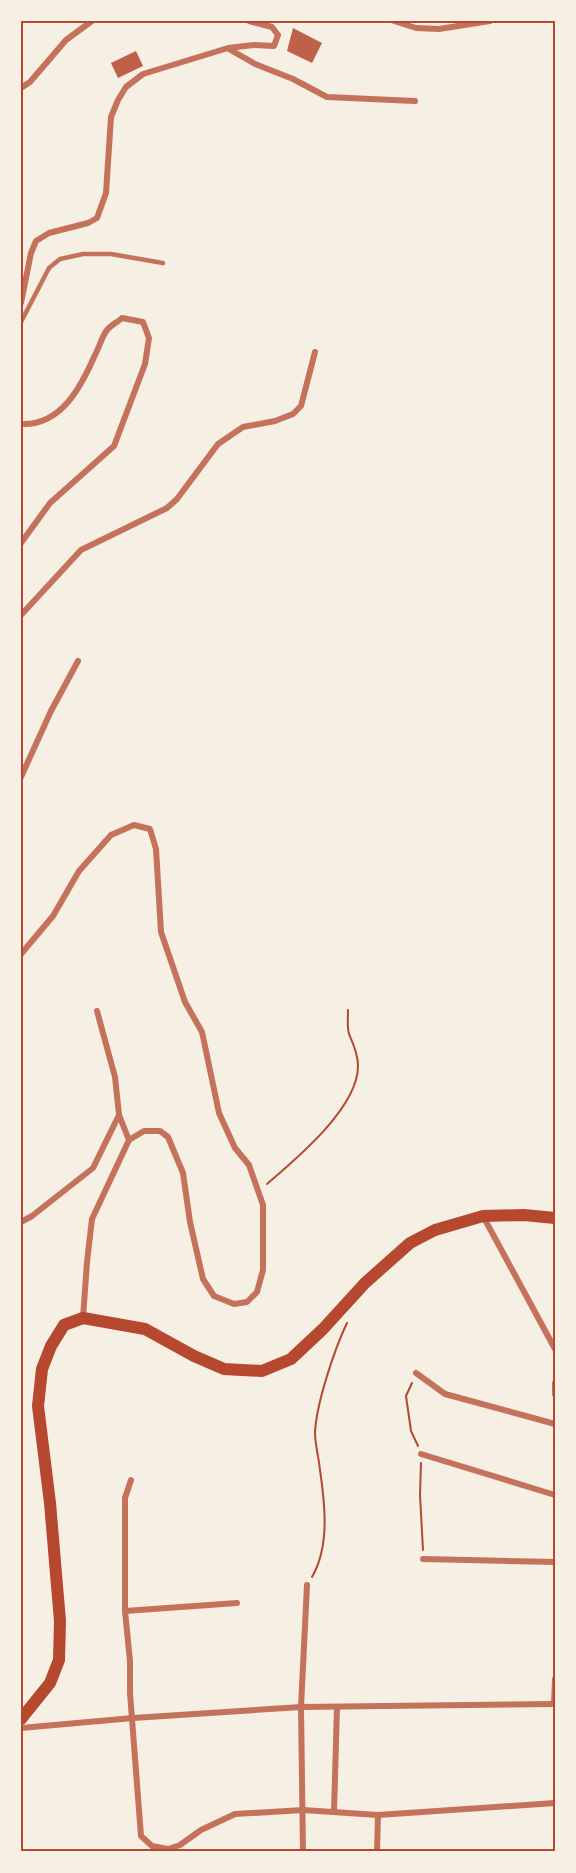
<svg xmlns="http://www.w3.org/2000/svg" width="576" height="1873" viewBox="0 0 576 1873" font-family="'PT Serif',serif">
  <rect width="100%" height="100%" fill="#f6efe4"/>
  <!-- building -->
  <g fill="#bf614a">
    <path d="M293 28 322 43 312 63 287 51Z"/>
    <path d="M136 51 143 66 118 78 111 63Z"/>
  </g>
  <g fill="none" stroke-linecap="round" stroke-linejoin="round">
    <!-- path -->
    <g stroke="#b5482f" stroke-width="2">
      <path d="M267 1184C296 1159 359 1107 358 1065 358 1054 353 1043 349 1034 347 1027 348 1018 348 1010"/>
      <path d="M412 1383 406 1396 411 1431 418 1446"/>
      <path d="M421 1463 420 1495 423 1550"/>
      <path d="M312 1577C330 1546 325 1504 320 1470 319 1458 315 1445 315 1433 316 1405 334 1350 347 1323"/>
    </g>
    <!-- service -->
    <path stroke="#c5725c" stroke-width="4.5" d="M21 322 49 268 60 259 83 254H111L163 263"/>
    <!-- minor -->
    <g stroke="#c5725c" stroke-width="6">
      <path d="M394 21 416 28 439 29 490 21"/>
      <path d="M229 49 255 64 293 79 327 97 415 101"/>
      <path d="M21 88 30 82 66 40 92 21"/>
      <path d="M21 303 31 253 36 241 49 233 88 223 97 218 106 193 111 117 118 100 126 87 143 74 228 48 254 45 274 46 278 35 272 27 249 21"/>
      <path d="M21 424C61 426 81 387 95 355 99 348 102 336 107 330 111 325 118 322 122 318L143 322 149 338 145 364 114 446 50 503 21 543"/>
      <path d="M21 615 81 550 167 508 177 499 218 444 243 427 275 421 293 414 301 406 315 352"/>
      <path d="M21 777 51 711 78 661"/>
      <path d="M21 954 53 916 79 871 111 835 134 825 150 829 156 849 161 932 185 1002 202 1032 219 1113 235 1148 249 1165 263 1205V1270L257 1292 247 1302 234 1304 214 1296 203 1279 190 1222 183 1173 168 1137 160 1131H144L129 1140 92 1219 87 1262 83 1318"/>
      <path d="M97 1011 115 1077 119 1115 129 1140"/>
      <path d="M483 1216 555 1349"/>
      <path d="M21 1222 32 1216 93 1168 119 1115"/>
      <path d="M416 1373 445 1394 555 1424"/>
      <path d="M555 1383V1394"/>
      <path d="M421 1454 555 1495"/>
      <path d="M131 1480 125 1498V1611L130 1661V1693L141 1836 152 1846 168 1849 180 1845 201 1830 235 1814 303 1810 378 1815 555 1803"/>
      <path d="M423 1559 555 1562"/>
      <path d="M125 1611 237 1603"/>
      <path d="M554 1704 555 1679"/>
      <path d="M21 1728 133 1718 301 1707 555 1704"/>
      <path d="M334 1812 337 1707"/>
      <path d="M303 1852 301 1707 307 1585"/>
      <path d="M377 1852 378 1815"/>
    </g>
    <!-- secondary -->
    <path stroke="#b5482f" stroke-width="12" d="M21 1719 50 1683 59 1660 60 1621 50 1503 38 1406 42 1369 51 1346 64 1325 83 1318 145 1329 194 1356 224 1369 262 1371 291 1359 323 1329 365 1283 410 1243 435 1230 483 1216 524 1215 555 1218"/>
  </g>
  <!-- border -->
  <rect width="576" height="1873" fill="none" stroke="#f6efe4" stroke-width="45"/>
  <rect x="22" y="22" width="532" height="1828" fill="none" stroke="#b5482f" stroke-width="2"/>
</svg>
